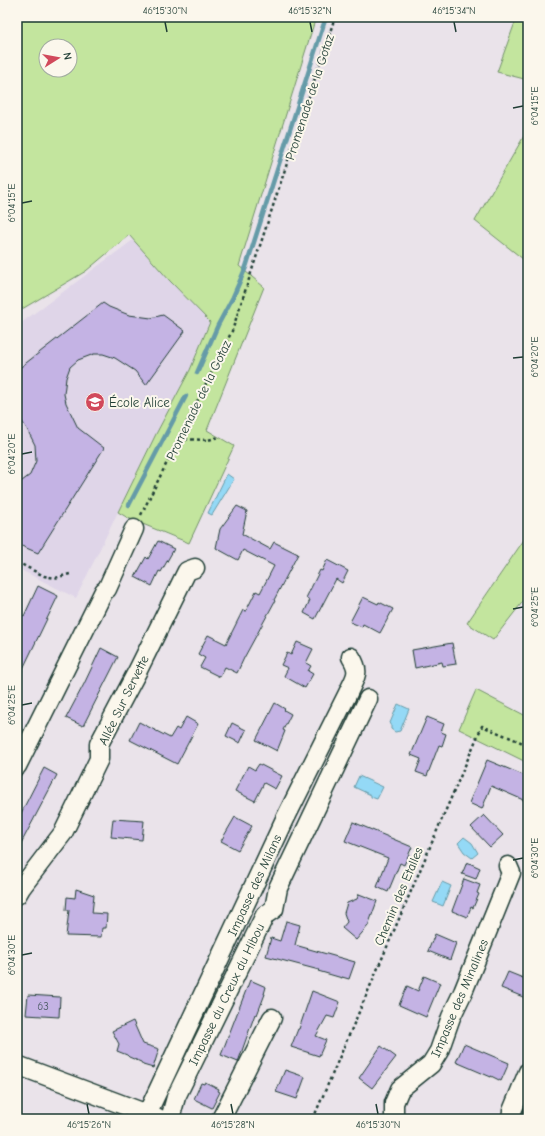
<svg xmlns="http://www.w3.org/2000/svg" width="545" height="1136" viewBox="0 0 545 1136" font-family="'Comic Neue',sans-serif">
  <rect width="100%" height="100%" fill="#eae3ea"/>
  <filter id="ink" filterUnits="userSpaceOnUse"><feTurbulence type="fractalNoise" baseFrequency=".025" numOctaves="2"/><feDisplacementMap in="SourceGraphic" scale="8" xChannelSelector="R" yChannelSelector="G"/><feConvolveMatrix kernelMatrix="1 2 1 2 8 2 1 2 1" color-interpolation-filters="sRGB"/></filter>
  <g filter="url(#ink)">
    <!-- built -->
    <path fill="#dfd5e8" d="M133 240 170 281 210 322 190 370 156 434 76 598 17 568V326Z"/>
    <!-- green -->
    <g fill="#c3e59e" stroke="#719169" fill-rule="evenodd">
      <path d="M17 17H316L239 266 264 287 207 430 234 446 189 543 128 518 118 512 156 434 190 370 210 322 170 281 129 235 86 271 17 312ZM46 46H70V70H46Z"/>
      <path d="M517 17H528V80L497 72Z"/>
      <path d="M528 129V263L475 221Z"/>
      <path d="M528 534V595L493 640 467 623Z"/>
      <path d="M476 690 528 717V763L459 729Z"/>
    </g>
    <!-- water -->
    <g fill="#94d9f6" stroke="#659ba8">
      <path d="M227 474 234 479 212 515 208 513Z"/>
      <path d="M398 704 409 709 400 731 395 732 391 729V724L390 723Z"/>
      <path d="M359 776 383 787 377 799 371 797V795L354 787Z"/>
      <path d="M464 837 472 843 478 853 472 858 464 852 458 843Z"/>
      <path d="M442 882 451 886 443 906 433 902Z"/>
    </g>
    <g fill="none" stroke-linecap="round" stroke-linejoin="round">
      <!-- stream -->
      <g stroke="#659ba8" stroke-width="4.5">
        <path d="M197 373 218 325 233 297 246 267 326 17"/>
        <path d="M129 505 186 396"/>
      </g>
    </g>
    <!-- building -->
    <g fill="#c4b3e4" stroke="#1f3d34">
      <path d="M103 303 109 307 129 315 151 318 163 315 185 331 146 385 135 371 115 358 103 354H94L78 360 70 367 66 378 64 394 66 403 78 428 104 448 38 553 17 544V481H22L30 475 36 461 35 445 27 429 17 414V370Z"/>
      <path d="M237 506 247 511 242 534 270 549 274 542 298 554 274 600 275 601 244 658 237 673 225 667 220 677 200 667 205 658 198 654 208 635 226 644 243 610 246 611 256 591 260 593 274 566 243 550 238 560 216 548 220 529Z"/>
      <path d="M158 541 174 549 161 572 159 571 152 586 135 577 146 557 148 559Z"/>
      <path d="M327 560 348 571 342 583 336 579 315 619 304 613 310 600 306 598 320 570 322 571Z"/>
      <path d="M38 586 58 596 17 681V612L24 616Z"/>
      <path d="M363 597 378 604 379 602 393 609 380 633 363 624 362 627 350 622Z"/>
      <path d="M297 642 313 649 306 663 311 666 308 671 313 674 305 688 284 676 288 668 281 665 287 653 291 655Z"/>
      <path d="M452 643 456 664 443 666 442 662 415 668 412 650Z"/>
      <path d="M101 648 118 657 83 726 66 718 84 684Z"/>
      <path d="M275 703 285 709 284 710 291 714 283 730 285 731 277 751 256 740Z"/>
      <path d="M186 717 198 724 177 764 130 740 139 722 170 738 176 728 179 730Z"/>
      <path d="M427 717 444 724 441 732 446 734 442 746 439 745 427 776 416 772 421 759 411 755Z"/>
      <path d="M232 723 246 730 240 743 226 736Z"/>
      <path d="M487 760 528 777V802L491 786 482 809 469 803Z"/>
      <path d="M259 764 282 776 275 789 264 783 255 801 235 791 248 766 255 770Z"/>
      <path d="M44 768 57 775 17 851V821Z"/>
      <path d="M484 815 503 835 490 847 471 827Z"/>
      <path d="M235 817 252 826 238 850 221 841Z"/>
      <path d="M113 819 144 821 142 840 111 837Z"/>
      <path d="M353 822 412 847 404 865 400 863 388 892 377 887 388 858 345 841Z"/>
      <path d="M467 862 480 868 476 879 462 874Z"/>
      <path d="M464 879 480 885 477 893 479 894 473 908 471 907 467 917 452 911Z"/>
      <path d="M76 889 94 895 92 913 107 914 106 928H102L101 937 66 936 69 910H66L67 897 75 898Z"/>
      <path d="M359 894 377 901 368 926 356 940 342 928 347 922 344 913 347 903 357 899Z"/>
      <path d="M286 921 300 925 295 945 355 962 349 979 342 977V978L318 971 319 970 266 956 271 938 280 941Z"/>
      <path d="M435 934 456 943 450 960 428 951Z"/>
      <path d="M508 972 528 980V999L501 988Z"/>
      <path d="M424 976 440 983 426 1017 399 1005 407 986 418 991Z"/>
      <path d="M250 980 266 987 264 994H265L257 1015 255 1014 238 1062 221 1055Z"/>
      <path d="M312 991 340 1002 334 1018 327 1016 316 1036 326 1040 319 1056 291 1047 298 1029H299Z"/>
      <path d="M28 995 60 997 59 1017 26 1015Z"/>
      <path d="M133 1021 143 1044 159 1049 153 1068 143 1065 141 1062 129 1057 127 1055 117 1051 119 1044 112 1031Z"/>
      <path d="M464 1044 509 1063 501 1081 491 1076V1077L456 1062Z"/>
      <path d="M381 1046 396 1057 372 1088 359 1078Z"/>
      <path d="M285 1070 305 1077 297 1099 276 1092Z"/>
      <path d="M205 1082 219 1089 218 1091 220 1092 212 1108 194 1099 201 1083 204 1084Z"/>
    </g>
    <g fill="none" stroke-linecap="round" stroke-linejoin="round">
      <defs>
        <g id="minor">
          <path d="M17 766 104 591 107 589 134 529"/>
          <path d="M17 895 21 888 63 833 99 759V744L138 670 187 571 195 568"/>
          <path d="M17 1065 158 1118"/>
          <path d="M147 1114 285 819 348 693C355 677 361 673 351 657"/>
          <path d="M170 1119 176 1097 265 915 274 909 278 888 368 699"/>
          <path d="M221 1119 272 1018"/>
          <path d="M394 1119V1103L400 1089 431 1064 439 1051 451 1017 463 992 511 873 508 866"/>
          <path d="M511 1119 512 1111 528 1072"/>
        </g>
      </defs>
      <!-- minor casing -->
      <use href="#minor" stroke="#1f3d34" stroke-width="21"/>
      <!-- path -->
      <g stroke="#1f3d34" stroke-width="2.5" stroke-dasharray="3 3" stroke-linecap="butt">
        <path d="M179 439 208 440 219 437"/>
        <path d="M141 515 232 331 335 17"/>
        <path d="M17 562 44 576 55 578 70 574"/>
        <path d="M313 1119 482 726 528 745"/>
      </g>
      <!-- minor -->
      <use href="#minor" stroke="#fbf7ec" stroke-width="18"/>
    </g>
  </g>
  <!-- ticks -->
  <path fill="none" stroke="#1f3d34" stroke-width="1.5" d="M165 22 167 32M310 22 312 32M454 22 456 32M513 108 523 106M22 203 32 201M513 358 523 357M22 454 32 452M513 609 523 607M22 705 32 703M513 860 523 858M22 955 32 953M87 1104 89 1114M231 1104 233 1114M376 1104 378 1114"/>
  <!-- icons -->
  <defs>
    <symbol id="school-disc" viewBox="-11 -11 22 22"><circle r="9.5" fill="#d1495b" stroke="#fbf7ec"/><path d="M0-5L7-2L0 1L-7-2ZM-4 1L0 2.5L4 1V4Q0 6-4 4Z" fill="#fff"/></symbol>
  </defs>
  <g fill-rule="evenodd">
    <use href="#school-disc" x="84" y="391" width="22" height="22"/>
  </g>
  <g text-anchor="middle" stroke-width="4" stroke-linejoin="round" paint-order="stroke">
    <!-- number labels -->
    <g font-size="11" fill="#485a60">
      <text x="43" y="1010">63</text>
    </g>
    <!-- street labels -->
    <g font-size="13" fill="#1f3d34" stroke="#fbf7ec">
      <text transform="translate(309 97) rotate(-72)" y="5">Promenade de la Gotaz</text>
      <text transform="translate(198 400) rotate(-64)" y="5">Promenade de la Gotaz</text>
      <text transform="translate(123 700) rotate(-64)" y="5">Allée Sur Servette</text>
      <text transform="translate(254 885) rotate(-65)" y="5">Impasse des Milans</text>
      <text transform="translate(398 896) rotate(-67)" y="5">Chemin des Etalles</text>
      <text transform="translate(226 994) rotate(-64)" y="5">Impasse du Creux du Hibou</text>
      <text transform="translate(459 998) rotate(-67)" y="5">Impasse des Minalines</text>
    </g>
    <!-- poi labels -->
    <g font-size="13" fill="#1f3d34" stroke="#fbf7ec" text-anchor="start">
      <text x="109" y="407">École Alice</text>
    </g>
  </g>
  <!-- margin -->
  <rect width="545" height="1136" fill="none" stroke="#fbf7ec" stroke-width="44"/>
  <!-- north arrow -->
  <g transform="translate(58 58) rotate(79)"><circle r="19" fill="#fbf7ec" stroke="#a3ada2"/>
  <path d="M0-3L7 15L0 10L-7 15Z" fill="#d1495b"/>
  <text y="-6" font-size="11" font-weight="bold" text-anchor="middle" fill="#1f3d34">N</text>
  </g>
  <rect x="22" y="22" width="501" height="1092" fill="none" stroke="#1f3d34" stroke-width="1.5"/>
  <g font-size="10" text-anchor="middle" fill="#1f3d34">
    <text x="165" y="14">46°15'30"N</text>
    <text x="310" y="14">46°15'32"N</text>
    <text x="454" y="14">46°15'34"N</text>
    <text transform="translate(534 106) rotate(-90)" y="4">6°04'15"E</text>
    <text transform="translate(11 203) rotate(-90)" y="4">6°04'15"E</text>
    <text transform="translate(534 357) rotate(-90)" y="4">6°04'20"E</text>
    <text transform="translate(11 454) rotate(-90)" y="4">6°04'20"E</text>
    <text transform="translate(534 607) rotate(-90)" y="4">6°04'25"E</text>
    <text transform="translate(11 705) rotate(-90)" y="4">6°04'25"E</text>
    <text transform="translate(534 858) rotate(-90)" y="4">6°04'30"E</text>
    <text transform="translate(11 955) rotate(-90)" y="4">6°04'30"E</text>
    <text x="89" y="1128">46°15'26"N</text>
    <text x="233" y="1128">46°15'28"N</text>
    <text x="378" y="1128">46°15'30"N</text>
  </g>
</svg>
